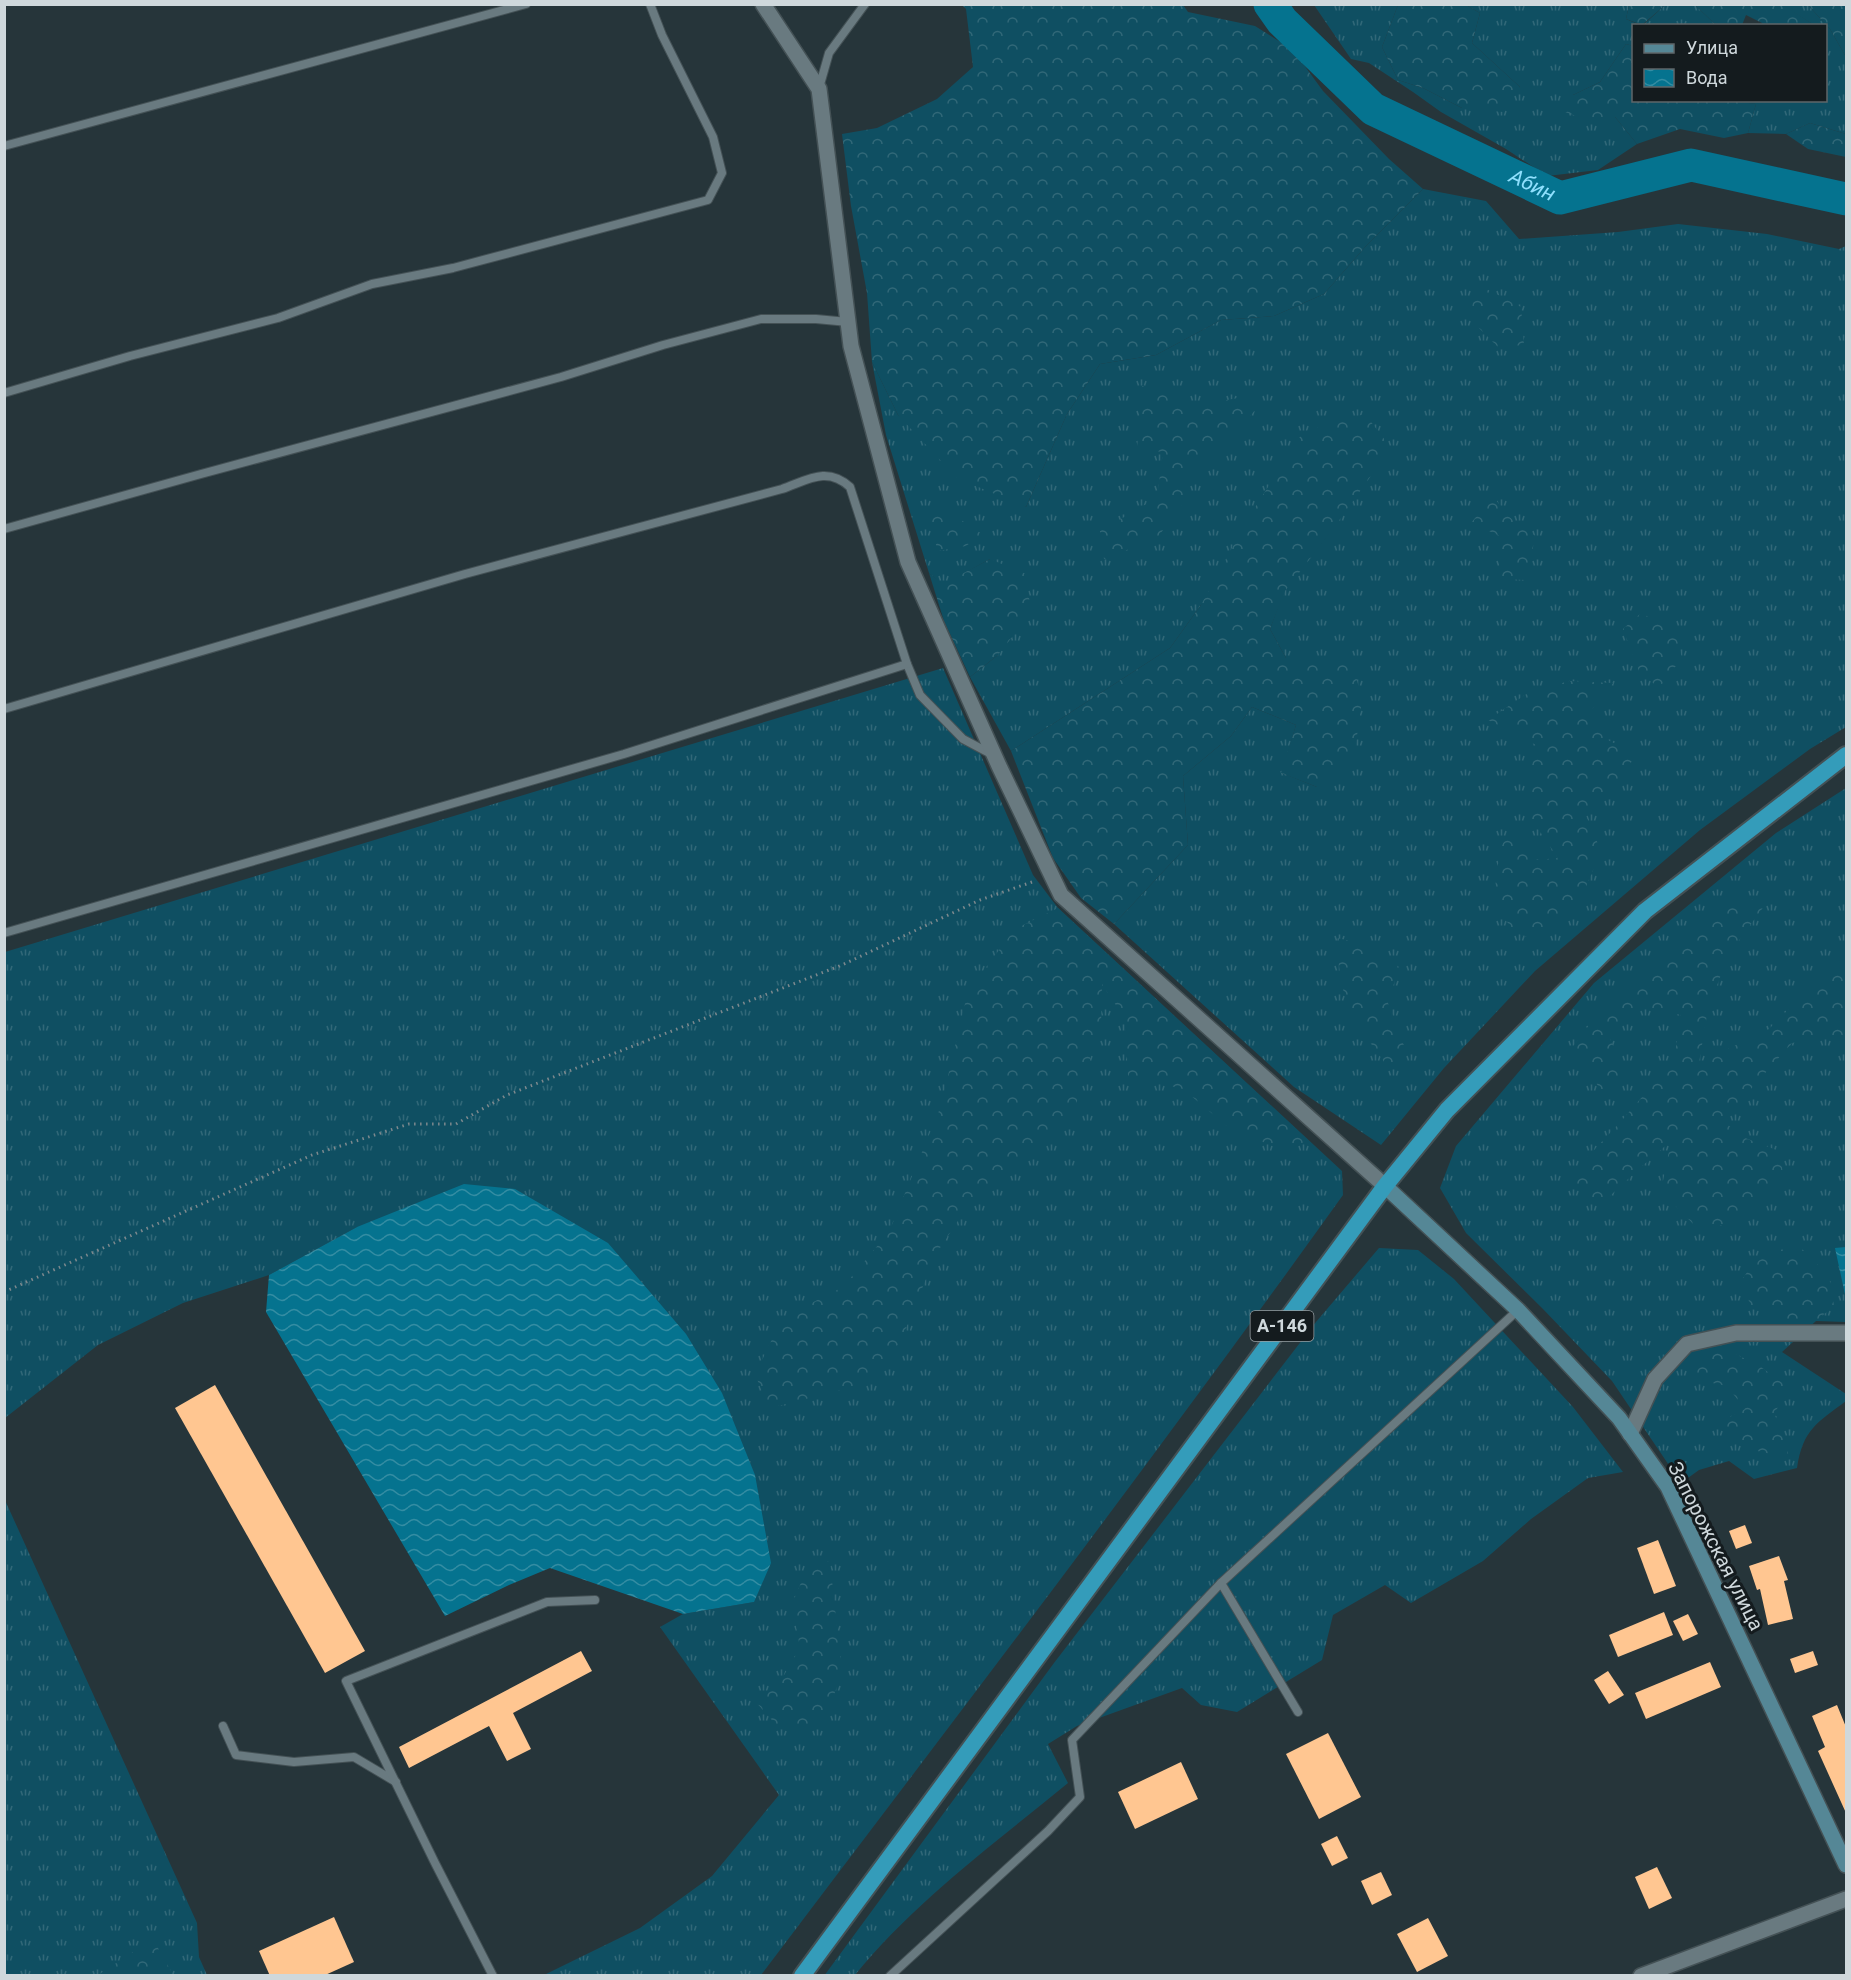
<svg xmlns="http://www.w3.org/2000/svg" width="1851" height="1980" viewBox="0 0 1851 1980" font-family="Roboto,sans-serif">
  <defs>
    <pattern id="grass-tufts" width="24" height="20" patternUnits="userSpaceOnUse" patternTransform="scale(1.5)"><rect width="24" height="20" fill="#0f4f62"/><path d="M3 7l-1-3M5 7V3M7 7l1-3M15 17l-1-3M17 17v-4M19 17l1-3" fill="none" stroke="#316878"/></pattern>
    <pattern id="forest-crowns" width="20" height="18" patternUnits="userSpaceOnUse" patternTransform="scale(1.5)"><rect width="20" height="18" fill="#0f4f62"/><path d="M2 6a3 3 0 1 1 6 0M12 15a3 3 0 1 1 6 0" fill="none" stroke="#316878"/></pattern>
    <pattern id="water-waves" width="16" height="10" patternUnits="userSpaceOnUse" patternTransform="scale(1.5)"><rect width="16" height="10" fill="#05738f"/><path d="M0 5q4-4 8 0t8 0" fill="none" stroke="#348da3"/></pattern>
  </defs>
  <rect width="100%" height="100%" fill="#26353a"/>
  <!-- grass -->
  <g fill="url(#grass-tufts)">
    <path d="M1314 5H1398L1382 47 1398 80 1423 88 1462 108 1520 87 1472 43 1480 13 1466 5H1629L1626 19 1640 25 1634 26 1633 46 1626 44 1600 82 1573 95 1579 117H1615L1637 144 1598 170 1547 176 1506 149 1441 112 1413 92 1369 63 1351 59Z"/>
    <path d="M1782 5H1808L1830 29 1846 57V134L1810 123 1786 134 1748 133 1756 104 1725 101 1826 100V26L1814 25Z"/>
    <path d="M1664 6H1696L1716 25 1642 26Z"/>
    <path d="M1423 189 1486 201 1519 239 1618 232 1678 224 1767 234 1839 249 1846 246V727L1810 749 1700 830 1535 971 1444 1068 1381 1145 1294 1087 1114 924 1188 845 1183 776 1231 736 1252 707 1296 725 1282 773 1317 787 1286 658 1270 629 1284 591 1330 532 1201 605 1170 648 1011 751 970 677 998 655 990 559 943 585 929 573 886 435 872 362 898 415 1026 507 1067 414 1100 364 1156 355 1221 320 1274 316 1324 294 1366 246Z"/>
    <path d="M943 668 1033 875 1058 908 1342 1171 1343 1195C1154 1459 957 1716 761 1975H544L640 1928 712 1876 779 1795 660 1627 683 1614 754 1602 357 1227 269 1275 183 1303 98 1345 5 1418V952Z"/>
    <path d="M1846 788V1322L1816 1321 1782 1352 1846 1394V1401C1817 1423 1803 1429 1797 1468L1754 1479 1729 1461 1699 1470 1681 1483 1612 1381 1543 1309 1466 1233 1440 1188 1456 1146 1594 983 1776 833Z"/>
    <path d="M1379 1248 1418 1250 1454 1279 1573 1407 1623 1472 1588 1478 1531 1519 1483 1561 1411 1603 1385 1585 1333 1615 1322 1660 1237 1712 1201 1705 1182 1688 1077 1726 1048 1744 1068 1783C995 1843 915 1901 855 1975L824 1976 1054 1663 1316 1322Z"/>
    <path d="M4 1498 197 1923 199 1957 207 1975H5Z"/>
  </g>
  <!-- forest -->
  <g fill="url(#forest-crowns)">
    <path d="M1782 4 1814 25H1763L1762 23 1746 15 1742 25H1716L1696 6H1664L1642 25 1626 19 1629 5Z"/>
    <path d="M962 5H1183L1188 12 1255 26 1293 50 1323 91 1389 159 1423 189 1366 246 1324 294 1274 316 1221 320 1156 355 1100 364 1067 414 1026 507 957 478 898 415 872 362 867 293 851 206 842 134 877 128 937 99 973 67 966 9Z"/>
    <path d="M1398 5H1466L1480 13 1472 43 1520 87 1503 112 1462 108 1423 88 1398 80 1382 47Z"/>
    <path d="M1808 5H1846V57L1830 29Z"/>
    <path d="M1626 44 1633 46 1634 100H1725L1756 104 1748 133 1724 138 1680 129 1637 144 1615 117H1579L1554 108 1573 95 1600 82Z"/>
    <path d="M1810 123 1846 134V157L1808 149 1786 134Z"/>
    <path d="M1473 282 1521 307 1524 345 1498 347 1472 321Z"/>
    <path d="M1142 386 1192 406 1238 398 1257 408 1222 447 1184 473 1183 504 1157 538 1104 559 1100 531 1157 498 1163 452 1137 449Z"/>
    <path d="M1365 414 1391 448 1330 533 1285 591 1270 629 1286 658H1351L1362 699 1354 758 1317 787 1281 773 1296 725 1252 707 1231 736 1183 776 1188 845 1114 924 1081 898 1053 858 1011 751 1170 648 1201 605 1247 520 1303 432Z"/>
    <path d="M1493 496 1508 516 1535 536 1527 580 1499 579 1500 536 1471 523Z"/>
    <path d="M934 506 949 512 982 534 966 546 938 551 928 518Z"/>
    <path d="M990 559 1026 574 1031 613 998 655 970 677 944 621 929 573 943 584Z"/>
    <path d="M1640 614 1673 624 1682 658 1659 688 1639 671 1623 629Z"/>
    <path d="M1569 681 1613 683 1588 714 1608 740 1637 755 1608 791 1584 811 1601 851 1582 896 1532 939 1515 932 1493 904 1500 849 1512 826 1536 860 1558 858 1530 817V775L1536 745 1488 720 1528 693Z"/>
    <path d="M1770 898 1729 954 1708 1009 1699 1063 1769 1029 1841 956 1846 953V1037L1840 1034 1792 1043 1723 1120 1740 1136 1779 1151 1783 1173 1744 1219 1700 1231 1661 1191 1671 1141 1641 1167 1598 1207 1567 1179 1623 1119 1674 1060 1681 1015 1645 1007 1607 1032 1627 1079 1603 1093 1572 1048 1598 1013 1657 960 1732 902Z"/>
    <path d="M1058 908 1310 1142 1275 1146 1234 1132 1183 1089 1128 1076 1125 1019 1102 984 1101 1025 1070 1123 1024 1161 973 1198 936 1254 900 1343 853 1387 770 1408 755 1375 782 1318 843 1287 889 1232 941 1106 968 991 1015 929Z"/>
    <path d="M1337 938 1370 945 1399 967 1388 1003 1406 1051 1388 1068C1378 1051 1363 1035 1353 1017 1341 994 1338 963 1337 938Z"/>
    <path d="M1796 1243 1829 1276 1834 1306 1816 1321 1784 1319 1753 1309 1740 1283 1753 1263Z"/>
    <path d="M1722 1347 1761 1367 1791 1389 1774 1413 1785 1439 1789 1458 1744 1448 1721 1429 1720 1422 1745 1409 1727 1386 1693 1379 1694 1352Z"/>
    <path d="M811 1559 830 1562 842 1673 824 1722 780 1729 754 1700 780 1682 800 1648 792 1604Z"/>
    <path d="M153 1939 172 1973 171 1975H98Z"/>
  </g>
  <!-- water -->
  <g fill="url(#water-waves)">
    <path d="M464 1184 515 1189 608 1243 686 1334 722 1393 755 1475 771 1563 754 1602 683 1614 550 1568 509 1585 445 1616 266 1312 269 1275 357 1227Z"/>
    <path d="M1846 1247V1299L1835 1248Z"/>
  </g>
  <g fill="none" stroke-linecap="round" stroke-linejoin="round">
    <!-- river -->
    <path stroke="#05738f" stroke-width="33" id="s1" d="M1270 4 1282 21 1373 109 1560 198 1691 165 1846 199"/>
  </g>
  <!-- building -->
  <g fill="#ffc691">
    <path d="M215 1385 365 1651 325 1673 175 1408Z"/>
    <path d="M1745 1525 1752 1543 1736 1549 1729 1531Z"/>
    <path d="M1658 1540 1676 1586 1654 1594 1637 1548Z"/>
    <path d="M1779 1556 1788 1580 1784 1581 1793 1619 1768 1625 1760 1589 1757 1590 1749 1566Z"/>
    <path d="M1664 1612 1673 1635 1618 1657 1609 1635Z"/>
    <path d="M1688 1614 1698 1634 1683 1641 1673 1621Z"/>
    <path d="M581 1651 592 1671 513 1713 531 1749 507 1761 489 1726 409 1768 399 1747Z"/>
    <path d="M1813 1651 1818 1665 1795 1673 1790 1659Z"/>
    <path d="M1710 1662 1721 1687 1646 1719 1635 1693Z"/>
    <path d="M1608 1671 1624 1695 1609 1704 1594 1680Z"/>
    <path d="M1837 1705 1846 1727V1813L1818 1751 1825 1747 1812 1716Z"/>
    <path d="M1328 1733 1361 1797 1319 1819 1286 1754Z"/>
    <path d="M1181 1762 1198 1799 1135 1829 1118 1792Z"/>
    <path d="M1337 1836 1348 1858 1332 1866 1321 1844Z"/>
    <path d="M1657 1867 1672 1898 1649 1909 1635 1877Z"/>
    <path d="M1381 1872 1392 1895 1372 1905 1361 1881Z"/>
    <path d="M334 1917 354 1962 323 1976H270L259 1951Z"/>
    <path d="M1428 1918 1448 1956 1417 1972 1397 1934Z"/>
  </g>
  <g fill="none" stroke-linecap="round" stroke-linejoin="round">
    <defs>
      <g id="service">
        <path d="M819 88 829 53 865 4"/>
        <path d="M4 146 526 4"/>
        <path d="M4 393 130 356 278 318 372 284 453 268 708 200 722 173 713 137 662 35 650 4"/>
        <path d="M4 529 201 474 561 377 663 345 761 319H816L848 322"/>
        <path d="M4 709 465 574 782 489C808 480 827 466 850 487L907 664 920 695 963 739 993 755"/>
        <path d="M4 933 624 754 907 664"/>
        <path d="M1221 1583 1298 1712"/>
        <path d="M223 1726 236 1755 294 1762 354 1757 396 1782"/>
        <path d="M493 1976 435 1863 346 1681 547 1602 595 1600"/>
        <path d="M890 1976 1048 1831 1080 1797 1072 1740 1221 1583 1518 1310"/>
      </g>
      <g id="minor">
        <path d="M763 4 819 89 851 346 908 562 999 766 1061 895 1385 1186"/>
        <path d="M1630 1434 1655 1379 1687 1344 1736 1333H1846"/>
        <path d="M1641 1976 1846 1899"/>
      </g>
      <path id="secondary" d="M1385 1186 1518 1310 1619 1418 1668 1487 1846 1865"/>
      <path id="trunk" d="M802 1976 1385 1186 1447 1110 1645 911 1846 755"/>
    </defs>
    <!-- service casing -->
    <use href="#service" stroke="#445155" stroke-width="10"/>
    <!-- minor casing -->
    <use href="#minor" stroke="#445155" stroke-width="18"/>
    <!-- secondary casing -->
    <use href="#secondary" stroke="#445155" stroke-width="18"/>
    <!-- trunk casing -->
    <use href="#trunk" stroke="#445155" stroke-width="20"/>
    <!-- path -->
    <path stroke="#7d898e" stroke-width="3" stroke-dasharray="1.5 4.5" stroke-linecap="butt" d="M4 1292 312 1155 409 1124H456L507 1095 842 965 980 900 1035 881"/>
    <!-- service -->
    <use href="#service" stroke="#697a80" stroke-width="8"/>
    <!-- minor -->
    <use href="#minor" stroke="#697a80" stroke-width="15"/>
    <!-- secondary -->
    <use href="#secondary" stroke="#558796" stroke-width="15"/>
    <!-- trunk -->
    <use href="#trunk" stroke="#349cba" stroke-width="16"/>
  </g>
  <g text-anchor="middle" stroke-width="6" stroke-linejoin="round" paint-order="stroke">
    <!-- shield labels -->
    <rect fill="#141b1e" stroke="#979fa3" stroke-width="1.5" x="1250.5" y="1311" width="63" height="30" rx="4.5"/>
    <g font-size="18" font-weight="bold" fill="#cfd8dc">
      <text x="1282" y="1332">А-146</text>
    </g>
    <!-- street labels -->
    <g font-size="20" fill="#cfd8dc" stroke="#141b1e">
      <text transform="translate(1716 1546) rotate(63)" y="7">Запорожская улица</text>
    </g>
    <!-- water labels -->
    <g font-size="21" font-style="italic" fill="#8fe0fd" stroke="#141b1e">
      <text dy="7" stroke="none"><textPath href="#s1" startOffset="324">Абин</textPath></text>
    </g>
  </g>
  <!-- border -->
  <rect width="1851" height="1980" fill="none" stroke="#cfd8dc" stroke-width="12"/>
  <!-- legend -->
  <rect x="1632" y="24" width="195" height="78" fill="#141b1e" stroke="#5f676a" stroke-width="1.5"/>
  <rect x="1644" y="44" width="30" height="9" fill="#558796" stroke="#5f676a" stroke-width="1.5"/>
  <text x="1686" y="54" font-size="18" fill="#cfd8dc">Улица</text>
  <rect x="1644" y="69" width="30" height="18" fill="url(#water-waves)" stroke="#5f676a" stroke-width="1.5"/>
  <text x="1686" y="84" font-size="18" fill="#cfd8dc">Вода</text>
</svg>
